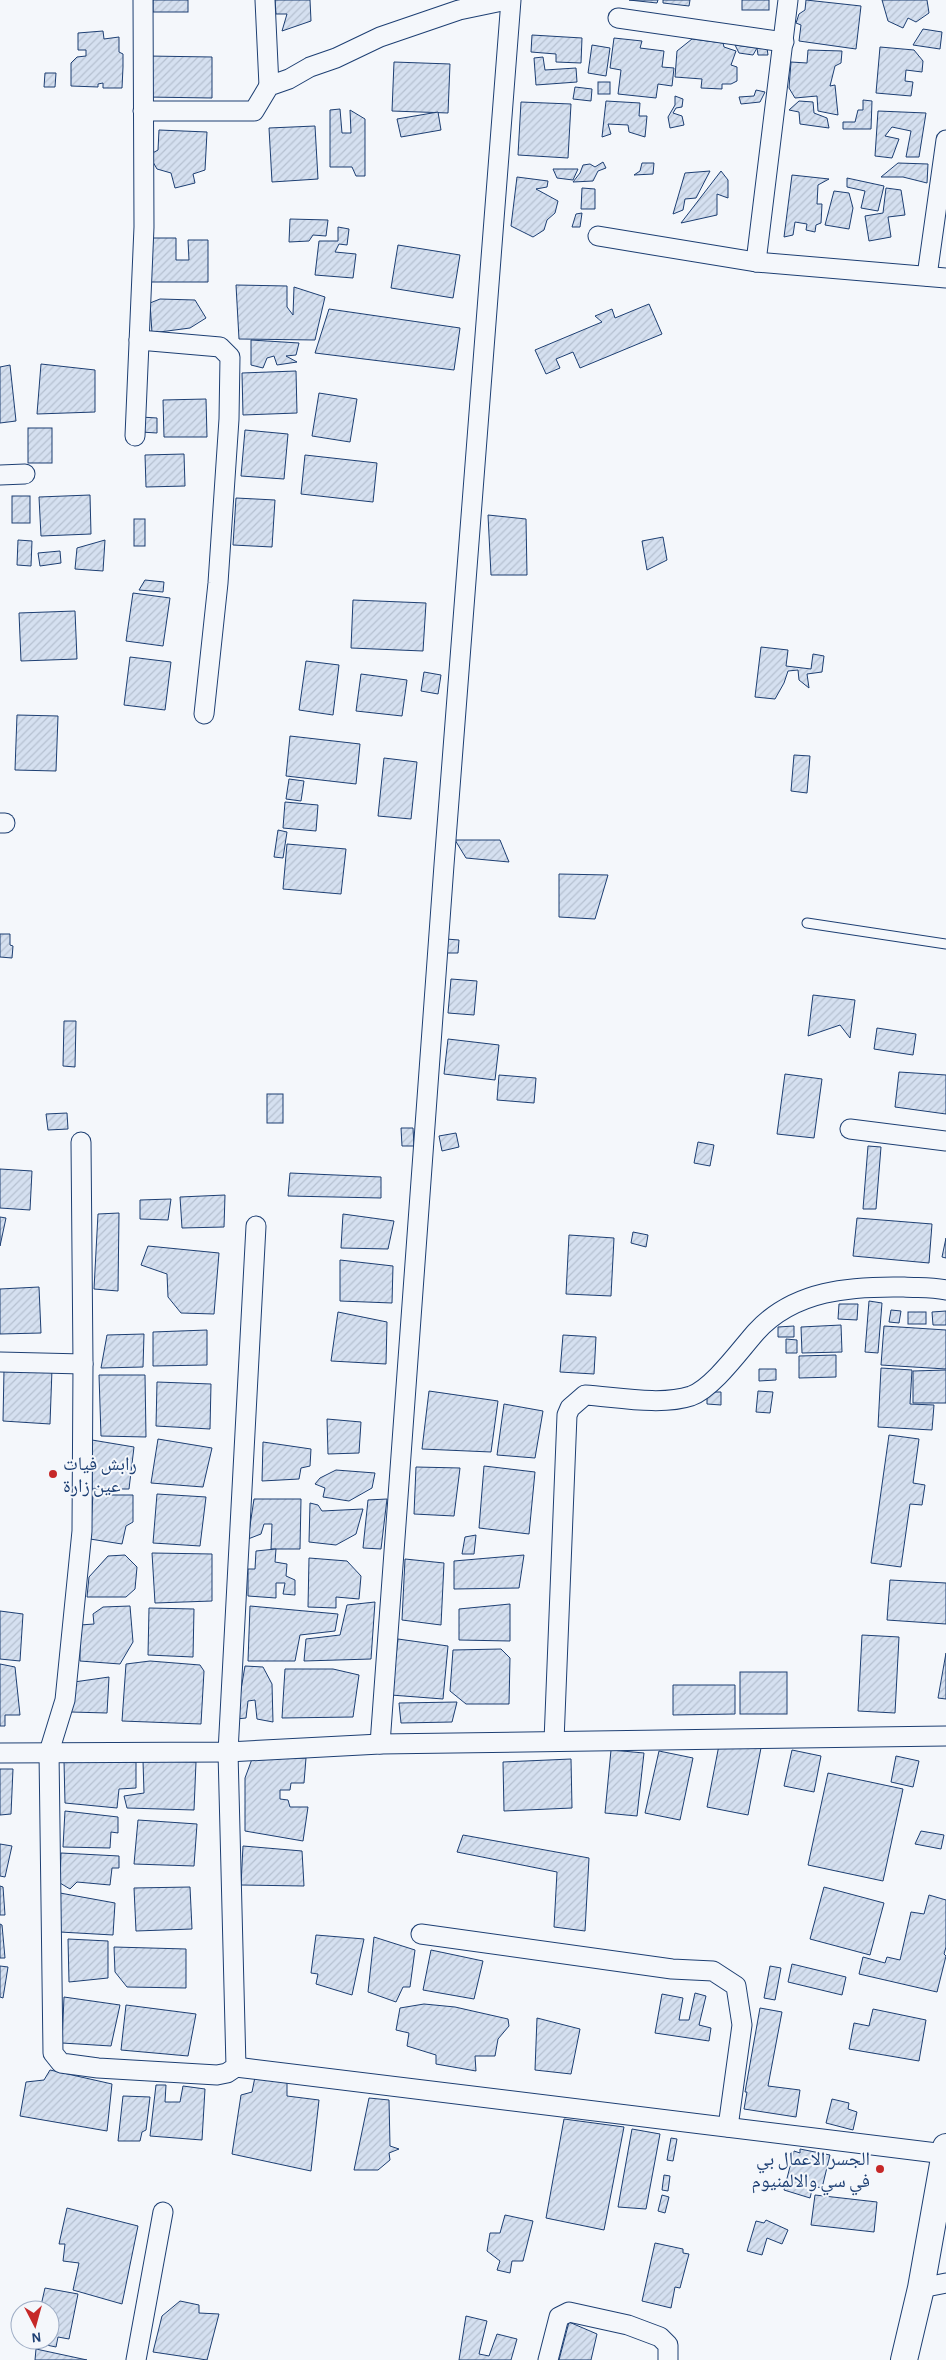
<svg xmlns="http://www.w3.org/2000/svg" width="946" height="2360" viewBox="0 0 946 2360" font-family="'Alegreya Sans','Noto Naskh Arabic',sans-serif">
  <defs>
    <pattern id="building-hatch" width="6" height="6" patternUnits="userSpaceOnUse" patternTransform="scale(1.25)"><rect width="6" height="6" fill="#d5e0f0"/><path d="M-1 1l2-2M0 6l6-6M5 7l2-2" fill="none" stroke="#b6c1d1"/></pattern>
  </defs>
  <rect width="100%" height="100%" fill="#f4f7fb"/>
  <!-- building -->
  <g fill="url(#building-hatch)" stroke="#1d3f73">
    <rect x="153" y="0" width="35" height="12"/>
    <path d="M275 0H310L311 21 282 31 287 14H276Z"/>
    <path d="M629 0H658L657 3Z"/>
    <path d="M663 0H690L689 6 663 3Z"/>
    <rect x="742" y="0" width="27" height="10"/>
    <path d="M806 0 861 6 856 49 799 41 801 25 796 23 799 14 805 10Z"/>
    <path d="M882 0H927L929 13 916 22 908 18 903 28 888 21Z"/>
    <path d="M923 29 942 32 940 49 913 45Z"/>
    <path d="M103 31 104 39 119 37V52L123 54V67L122 88H103V83L98 84V87L71 86V63L77 57 86 56V50H78V33Z"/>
    <path d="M532 35 582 38 581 63 556 62V54L531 52Z"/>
    <path d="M614 38 642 41 640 48 664 51 662 67 674 68 672 86 658 84 656 98 618 94 621 70 610 68Z"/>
    <path d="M692 39 723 43 724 47 736 51 731 65 737 67V81L731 84H722V89L701 88 702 79 675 77 677 51Z"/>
    <path d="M592 45 610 48 606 76 588 73Z"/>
    <path d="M735 45 757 48 753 55 739 53Z"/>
    <path d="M880 47 914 50 923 61 922 72 906 70 905 81 913 82 911 96 876 93Z"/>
    <path d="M757 48H767L768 55H758Z"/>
    <path d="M808 50 842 51 841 63 835 66 830 86 835 85 838 115 818 111 817 96 795 98 789 88 791 62 807 63Z"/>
    <path d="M148 56 212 57V98L147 97Z"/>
    <path d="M543 57 545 70 576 68 577 82 536 85 534 58Z"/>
    <path d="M394 62 450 64 448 113 392 111Z"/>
    <path d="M45 73H56L55 87H44Z"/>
    <rect x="598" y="82" width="12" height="12"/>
    <path d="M575 87 592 89 591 101 573 99Z"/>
    <path d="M756 90 765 92 760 102 741 104 739 97 754 96Z"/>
    <path d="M675 96 683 99 682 107 676 108 673 113 682 116 684 125 670 128 668 117 675 105Z"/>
    <path d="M863 100 872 101 871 129H843V122H855L858 110H863Z"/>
    <path d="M606 101 640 103 639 116H647L645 137 629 132 628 125 608 124 611 134 602 137Z"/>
    <path d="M799 101 813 102 814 113 827 118 829 128 800 124 799 112 789 110Z"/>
    <path d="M521 102 571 104 568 158 518 155Z"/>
    <path d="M340 109 342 133H351L350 110 365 119V176H356L352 167H330V110Z"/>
    <path d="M878 111 926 113 919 157H906L911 131 892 127 885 136 899 139 892 158 875 156Z"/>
    <path d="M438 112 441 130 401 137 397 119Z"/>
    <path d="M315 126 318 179 272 182 269 128Z"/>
    <path d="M159 130 207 132 205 170 193 174 195 183 175 188 171 173 157 169 149 155 158 150Z"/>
    <path d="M603 162 606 168 598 171 593 181 573 182 580 173 583 165 590 164 595 167Z"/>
    <path d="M642 163H654L653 174 634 175 640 171Z"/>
    <path d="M898 163 928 164 927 183 903 177H881Z"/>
    <path d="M553 169H578L573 180 557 178Z"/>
    <path d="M710 171 696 198 685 199 683 210 673 214 685 173Z"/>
    <path d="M721 171 728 180V198L717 194V215L681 223Z"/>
    <path d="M792 175 829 179 818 185 817 204H822L821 223 816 225 815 232 806 230 807 224 795 222 793 235 784 237Z"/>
    <path d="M517 177 548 181 547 187 536 189 558 201 555 213 547 220 544 230 533 237 511 226Z"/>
    <path d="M847 178 884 186 878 211 861 208 865 191 847 187Z"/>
    <path d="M582 188 595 189V209H581Z"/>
    <path d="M886 188 901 190 905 215 888 217 891 237 869 241 865 216 883 213Z"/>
    <path d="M834 191 849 193 853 208 849 229 825 225Z"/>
    <path d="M582 213 580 227H572L576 214Z"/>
    <path d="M290 219 328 220 326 236 313 235 309 241 289 242Z"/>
    <path d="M338 227 349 229 347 245 339 244 335 252 356 254 353 278 315 275 319 241H338Z"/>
    <path d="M149 238H176V260H189L188 240H208V282H149Z"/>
    <path d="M398 245 460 255 453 298 391 288Z"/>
    <path d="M236 285 287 286V307L293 315 294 287 325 297 315 340 239 339Z"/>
    <path d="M160 299 195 300 206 318 190 328 152 333 150 303Z"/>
    <path d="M649 304 662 334 580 368 573 352 556 359 560 368 546 374 535 350 602 322 595 316 612 309 615 318Z"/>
    <path d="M329 309 460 328 454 370 315 353Z"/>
    <path d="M251 340 299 343 296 355 286 356 297 362 277 365 274 356 267 358 263 368 251 365Z"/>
    <path d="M41 364 95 370V412L37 414Z"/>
    <path d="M10 365 16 421 0 423V367Z"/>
    <path d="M296 371 297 413 243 415 242 373Z"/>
    <path d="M319 393 357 399 350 442 312 436Z"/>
    <path d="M206 399 207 437H164L163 400Z"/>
    <path d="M141 417 157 418V433L141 432Z"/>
    <rect x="28" y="428" width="24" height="35"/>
    <path d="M245 430 288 434 284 479 241 476Z"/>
    <path d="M184 454 185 486 146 487 145 455Z"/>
    <path d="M305 455 377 463 373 502 301 494Z"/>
    <path d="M90 495 91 534 41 536 39 497Z"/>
    <rect x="12" y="496" width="18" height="27"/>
    <path d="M236 498 275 500 272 547 233 545Z"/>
    <path d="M488 515 526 519 527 575H491Z"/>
    <rect x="134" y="519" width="11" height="27"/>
    <path d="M663 537 667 560 647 570 642 541Z"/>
    <path d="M18 540 32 541 31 566 17 565Z"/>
    <path d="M105 540 103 571 75 569 77 548Z"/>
    <path d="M60 551 61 563 40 566 38 553Z"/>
    <path d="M145 580 164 582 163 592 139 590Z"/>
    <path d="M133 593 170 598 163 646 126 641Z"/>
    <path d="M353 600 426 603 423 651 351 648Z"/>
    <path d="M75 611 77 659 21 661 19 613Z"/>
    <path d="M761 647 788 650 786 666 811 669 813 654 824 656 822 672 807 674 809 688 799 680 798 670 788 671 784 683 775 699 755 697Z"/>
    <path d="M130 657 171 662 165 710 124 705Z"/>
    <path d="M306 661 339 665 333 715 299 710Z"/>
    <path d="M424 672 441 675 438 694 421 691Z"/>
    <path d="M361 674 407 680 402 716 356 711Z"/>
    <path d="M17 715 58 716 56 771 15 770Z"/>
    <path d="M290 736 360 744 356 784 286 776Z"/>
    <path d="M794 755 810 756 807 793 791 791Z"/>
    <path d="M384 758 417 762 411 819 378 816Z"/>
    <path d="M289 779 304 781 301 801 286 799Z"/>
    <path d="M285 802 318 805 316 831 283 828Z"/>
    <path d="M278 830 287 832 283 858 274 857Z"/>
    <path d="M455 840H500L509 862 466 858Z"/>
    <path d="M287 844 346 849 341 894 283 889Z"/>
    <path d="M559 874 608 875 595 919 559 917Z"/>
    <path d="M0 934H10V945L13 946 12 958 0 957Z"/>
    <path d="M446 939 459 940 458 953H445Z"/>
    <path d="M451 979 477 981 474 1015 448 1013Z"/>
    <path d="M813 995 855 1000 850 1038 840 1025 808 1036Z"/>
    <path d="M64 1021H76L75 1067 63 1066Z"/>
    <path d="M877 1028 916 1034 913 1055 874 1049Z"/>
    <path d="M448 1039 499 1045 495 1080 444 1074Z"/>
    <path d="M899 1072 946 1075V1114L895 1107Z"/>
    <path d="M785 1074 822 1079 814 1138 777 1134Z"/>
    <path d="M499 1075 536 1078 534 1103 497 1100Z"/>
    <rect x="267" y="1094" width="16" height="29"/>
    <path d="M67 1113 68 1129 48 1130 46 1114Z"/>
    <path d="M401 1128H413L414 1146H402Z"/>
    <path d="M456 1133 459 1147 442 1151 439 1136Z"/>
    <path d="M698 1142 714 1145 710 1166 694 1163Z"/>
    <path d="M868 1146 881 1147 876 1209H863Z"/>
    <path d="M0 1169 32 1171 30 1210 0 1208Z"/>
    <path d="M290 1173 381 1177V1198L288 1196Z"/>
    <path d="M225 1195 224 1227 182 1228 180 1197Z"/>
    <path d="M171 1199 168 1220 140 1219V1200Z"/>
    <path d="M119 1213 118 1291 94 1289 98 1214Z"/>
    <path d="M343 1214 394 1221 388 1249 341 1248Z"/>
    <path d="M0 1217 6 1218 0 1246Z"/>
    <path d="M857 1218 932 1224 929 1263 853 1256Z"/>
    <path d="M633 1232 648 1235 646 1247 631 1243Z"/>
    <path d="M569 1235 614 1238 611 1296 566 1294Z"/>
    <path d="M946 1238V1258L942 1257Z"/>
    <path d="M148 1246 219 1253 214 1314 181 1313 168 1297 167 1274 141 1265Z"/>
    <path d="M340 1260 393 1266 392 1303 340 1301Z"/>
    <path d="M39 1287 41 1333 0 1334V1289Z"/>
    <path d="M869 1301 882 1303 878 1353 865 1352Z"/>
    <path d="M839 1304H858L857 1320 838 1319Z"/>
    <path d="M891 1310 901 1311 899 1323 889 1322Z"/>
    <path d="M946 1311V1325H933L932 1312Z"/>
    <path d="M338 1312 387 1322 386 1364 331 1361Z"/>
    <rect x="908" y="1312" width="18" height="12"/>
    <path d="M841 1325 842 1352 802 1353 801 1327Z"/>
    <path d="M794 1326V1337H778V1327Z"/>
    <path d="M884 1326 946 1330V1369L881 1365Z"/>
    <path d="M207 1330V1365L153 1366V1332Z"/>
    <path d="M144 1334 143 1367 101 1368 107 1335Z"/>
    <path d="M563 1335 596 1337 594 1374 560 1372Z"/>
    <path d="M786 1339 797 1340V1353H786Z"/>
    <path d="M836 1355V1377L799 1378V1356Z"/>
    <path d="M881 1368 912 1370 910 1404 934 1405 932 1430 878 1427Z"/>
    <path d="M52 1369 50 1424 3 1421 4 1370Z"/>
    <path d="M759 1369H776V1380L759 1381Z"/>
    <path d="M946 1370V1403H913V1371Z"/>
    <path d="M99 1375H145L146 1437 101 1436Z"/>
    <path d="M157 1382 211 1384 210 1429 156 1426Z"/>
    <path d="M429 1391 498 1401 491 1452 422 1449Z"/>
    <path d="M758 1391 773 1392 770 1413 756 1412Z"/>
    <path d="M707 1392H721V1405L707 1404Z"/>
    <path d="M504 1404 543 1411 535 1458 497 1455Z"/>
    <path d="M327 1419 361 1422 359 1453 328 1454Z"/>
    <path d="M889 1435 919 1439 913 1483 925 1485 922 1505 910 1504 901 1567 871 1563Z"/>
    <path d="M158 1439 212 1448 203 1487 151 1483Z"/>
    <path d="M92 1440 134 1447 129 1489H92Z"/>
    <path d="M263 1442 311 1449 310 1466 301 1468 299 1479 262 1481Z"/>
    <path d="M484 1466 535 1472 529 1534 479 1528Z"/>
    <path d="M416 1467 460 1468 454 1516 414 1514Z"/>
    <path d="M336 1470 375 1473 372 1488 349 1501 323 1497 325 1488 315 1484 320 1478Z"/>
    <path d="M157 1494 206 1497 200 1546 153 1543Z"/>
    <path d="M93 1495H133V1522L126 1526 122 1544 90 1539Z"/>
    <path d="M254 1499H301L300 1549H271L272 1524H264L261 1534 248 1539Z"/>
    <path d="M387 1499 381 1549 363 1548 368 1500Z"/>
    <path d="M310 1503 318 1505 322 1511 363 1509 356 1534 336 1545 309 1542Z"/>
    <path d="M476 1535 474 1554H462L465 1537Z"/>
    <path d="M276 1549 275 1562 287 1564 286 1576 295 1580V1595L283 1594 285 1583H276V1598L248 1596V1569H255L256 1551Z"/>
    <path d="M152 1553 212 1554V1601L155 1603Z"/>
    <path d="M125 1555 137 1567 135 1589 126 1597H87L89 1577 108 1556Z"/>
    <path d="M524 1555 519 1588 454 1589V1561Z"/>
    <path d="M309 1558 347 1561 361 1576 359 1599 336 1597V1608L308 1607Z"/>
    <path d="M405 1559 444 1563 441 1625 402 1620Z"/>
    <path d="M890 1580 946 1583V1624L887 1620Z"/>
    <path d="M375 1602 371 1659 304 1661 306 1639 340 1635 347 1605Z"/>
    <path d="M510 1604V1641L459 1640V1609Z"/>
    <path d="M130 1606 133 1642 120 1664 80 1661V1625L94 1624 93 1614 103 1607Z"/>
    <path d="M250 1606 338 1614 335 1631 300 1635 295 1661H248Z"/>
    <path d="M149 1608 194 1609 193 1657 148 1655Z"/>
    <path d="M0 1611 23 1614 20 1661 0 1659Z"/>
    <path d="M862 1635 899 1637 895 1713 858 1711Z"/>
    <path d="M398 1639 448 1646 443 1699 391 1695Z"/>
    <path d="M501 1649 510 1658 509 1704H466L450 1691 453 1650Z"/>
    <path d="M946 1653V1699L938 1698Z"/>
    <path d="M150 1661 200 1665 204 1671 201 1724 122 1721 126 1664Z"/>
    <path d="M0 1664 15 1667 20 1715H5V1726H0Z"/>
    <path d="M245 1666 263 1667 272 1684 273 1722 257 1719 255 1700 248 1701 246 1718 236 1719Z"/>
    <path d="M285 1669H333L359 1675 353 1717 282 1718Z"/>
    <rect x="740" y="1672" width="47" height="42"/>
    <path d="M109 1677 107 1713 71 1712 74 1682Z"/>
    <path d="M673 1685H735V1714L673 1715Z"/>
    <path d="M457 1702 452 1722 401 1723 399 1703Z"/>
    <path d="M720 1740 761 1748 748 1815 707 1807Z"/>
    <path d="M611 1750 644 1753 637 1816 605 1813Z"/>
    <path d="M792 1750 821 1756 814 1792 784 1786Z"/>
    <path d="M659 1751 693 1758 680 1820 645 1813Z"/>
    <path d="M896 1756 919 1761 913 1787 891 1782Z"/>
    <path d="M306 1758 304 1783H291L290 1790H280V1799L288 1800 290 1807H308L303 1841 245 1831V1778L252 1759Z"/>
    <path d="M571 1759 572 1808 504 1811 503 1762Z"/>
    <path d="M64 1761 136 1762V1788L119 1789 117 1808 65 1803Z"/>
    <path d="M143 1761 196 1762 194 1810 127 1808 124 1796 144 1793Z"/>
    <path d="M0 1769H13L11 1814 0 1815Z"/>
    <path d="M828 1773 903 1789 883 1881 808 1865Z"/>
    <path d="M65 1811 118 1817V1833L111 1832 110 1848 63 1847Z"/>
    <path d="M138 1820 197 1824 194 1866 134 1864Z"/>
    <path d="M921 1831 944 1835 941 1849 915 1844Z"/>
    <path d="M463 1835 589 1858 585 1931 554 1927 557 1872 457 1852Z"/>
    <path d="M0 1844 12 1846 5 1877 0 1876Z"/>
    <path d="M243 1846 302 1851 304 1886 241 1885Z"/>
    <path d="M61 1853 119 1856V1868H112L110 1885 77 1882 70 1889 60 1883Z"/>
    <path d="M0 1886 3 1887 5 1915H0Z"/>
    <path d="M190 1887 192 1929 136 1931 134 1888Z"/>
    <path d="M824 1887 884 1903 870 1955 810 1939Z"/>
    <path d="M60 1893 115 1903 113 1935 60 1932Z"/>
    <path d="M929 1895 946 1900V1947L944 1954 946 1956 937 1992 859 1974 863 1957 885 1963 887 1957 900 1960 911 1912 924 1914Z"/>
    <path d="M0 1924 2 1925 5 1958H0Z"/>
    <path d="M316 1935 364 1939 352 1995 316 1984 318 1974 311 1973Z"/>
    <path d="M374 1937 415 1950 410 1987H403L396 2002 368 1992Z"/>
    <path d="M68 1939 108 1941V1978L69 1982Z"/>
    <path d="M114 1947 186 1949V1988L127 1987 115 1972Z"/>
    <path d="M431 1950 483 1961 474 1999 423 1990Z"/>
    <path d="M792 1964 846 1977 842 1995 788 1982Z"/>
    <path d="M0 1966 8 1967 3 1998 0 1997Z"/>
    <path d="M770 1966 781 1968 775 2000 764 1998Z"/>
    <path d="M695 1993 706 1996 699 2025 711 2028 709 2041 655 2033 662 1994 683 1998 679 2020H689Z"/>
    <path d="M64 1997 120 2005 111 2046 62 2043Z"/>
    <path d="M424 2004 455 2007 508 2019 509 2026 498 2039 495 2056H475L476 2071 436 2064V2055L407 2046 409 2033 396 2030 400 2008Z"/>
    <path d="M126 2005 196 2014 188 2056 121 2050Z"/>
    <path d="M760 2008 782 2012 768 2086 800 2090 796 2117 744 2109 747 2092H745Z"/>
    <path d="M873 2009 926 2020 919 2061 849 2049 854 2023 869 2026Z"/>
    <path d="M537 2018 580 2029 571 2074 535 2070Z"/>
    <path d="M50 2070 112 2084 107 2131 20 2116 26 2082 44 2080Z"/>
    <path d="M255 2077 287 2082V2096L319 2100 311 2171 232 2154 241 2095 252 2092Z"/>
    <path d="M156 2085H166L165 2102H180L183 2086 205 2089 202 2140 150 2136Z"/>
    <path d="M123 2096 150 2097 146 2130 142 2132 140 2141H118Z"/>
    <path d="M369 2098 389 2100 390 2146 399 2149 389 2153 390 2160 378 2170H354Z"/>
    <path d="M832 2099 849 2103 848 2109 857 2112 853 2130 826 2123Z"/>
    <path d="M564 2119 624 2127 604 2230 546 2218Z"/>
    <path d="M632 2129 660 2134 646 2209 618 2207Z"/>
    <path d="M671 2138 677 2139 673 2161 667 2160Z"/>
    <path d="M800 2149 830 2155 822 2188 813 2186 810 2198 784 2190 794 2151 800 2153Z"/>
    <path d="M664 2175 670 2176 668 2191 662 2190Z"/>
    <path d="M662 2195 669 2197 665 2213 658 2211Z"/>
    <path d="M815 2195 877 2202 874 2232 811 2225Z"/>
    <path d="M67 2208 138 2226 122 2304 73 2290 79 2263 63 2261 65 2244H59Z"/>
    <path d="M505 2215 533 2221 523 2261H512L510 2273 497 2270 500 2261 487 2251 490 2233H500Z"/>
    <path d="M766 2220 788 2230 782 2244 767 2238 762 2255 747 2251 756 2221 764 2223Z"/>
    <path d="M655 2243 683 2249V2253L689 2254 680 2288 675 2287 671 2308 642 2301Z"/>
    <path d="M45 2288 78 2294 69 2339 58 2337 56 2347 32 2342 33 2340H50V2310H40Z"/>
    <path d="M180 2301 199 2305V2313L219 2314 207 2360 153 2352 162 2316Z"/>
    <path d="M466 2316 487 2321 479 2354 489 2356 497 2334 517 2339 511 2360H459Z"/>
    <path d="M569 2322 597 2334 591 2360H559Z"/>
    <path d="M36 2349 87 2360H35Z"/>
  </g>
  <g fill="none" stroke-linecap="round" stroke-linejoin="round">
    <defs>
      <path id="lane" d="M807 923 946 944"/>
      <g id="street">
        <path d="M265 0 269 86"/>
        <path d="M618 18 784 42"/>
        <path d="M143 111H254L269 86 289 79 310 67 336 58 380 37 459 10 507 0"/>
        <path d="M598 236 756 262 946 278"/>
        <path d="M756 262 788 0"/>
        <path d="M927 276 946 140"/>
        <path d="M139 340 220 347 230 357 229 419 218 583 204 714"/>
        <path d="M135 436 144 227 143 0"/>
        <path d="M0 475 25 474"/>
        <path d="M0 823H5"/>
        <path d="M850 1129 946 1141"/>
        <path d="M81 1142 83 1364 82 1531 65 1700 49 1752 53 2053 61 2063 98 2068 217 2075 227 2073 236 2067 228 1752 256 1226"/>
        <path d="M0 1362 83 1364"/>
        <path d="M554 1741 567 1415 570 1408 585 1395C616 1397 661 1406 691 1396 713 1388 740 1350 756 1332 794 1290 851 1286 904 1287 918 1288 932 1287 946 1290"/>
        <path d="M380 1744 444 865 511 0"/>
        <path d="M0 1753 228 1752 380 1744 946 1736"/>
        <path d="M421 1934 672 1969 713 1971 736 1986 742 2025 728 2127"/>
        <path d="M236 2067 945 2154"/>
        <path d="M921 2288 946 2283"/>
        <path d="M136 2360 163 2212"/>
        <path d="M548 2360 559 2317 569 2312 628 2325 660 2337 668 2345V2360"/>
      </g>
      <path id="secondary" d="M904 2360 921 2288 946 2147"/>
    </defs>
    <!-- lane casing -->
    <use href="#lane" stroke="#1d3f73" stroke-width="11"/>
    <!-- street casing -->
    <use href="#street" stroke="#1d3f73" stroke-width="21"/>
    <!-- secondary casing -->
    <use href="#secondary" stroke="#1d3f73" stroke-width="28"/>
    <!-- lane -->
    <use href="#lane" stroke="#f4f7fb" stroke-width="9"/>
    <!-- street -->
    <use href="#street" stroke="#f4f7fb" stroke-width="19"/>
    <!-- secondary -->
    <use href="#secondary" stroke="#f4f7fb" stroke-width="26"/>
  </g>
  <!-- markers -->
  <g fill="#c62828" stroke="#f4f7fb" stroke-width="2">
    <circle cx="53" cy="1474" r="5"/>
    <circle cx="880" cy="2169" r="5"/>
  </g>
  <g text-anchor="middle" stroke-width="4" stroke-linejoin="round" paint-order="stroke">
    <!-- poi labels -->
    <g font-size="19" fill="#1d3f73" stroke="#f4f7fb" text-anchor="start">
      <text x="63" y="1470">رابش فيات<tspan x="63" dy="22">عين زارة</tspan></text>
      <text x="870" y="2165" text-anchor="end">الجسر الاعمال بي<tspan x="870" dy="22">في سي والالمنيوم</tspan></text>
    </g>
  </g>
  <!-- north arrow -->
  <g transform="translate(35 2325) rotate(174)"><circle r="24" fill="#f4f7fb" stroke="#9eadc5"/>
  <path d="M0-4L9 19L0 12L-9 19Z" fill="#c62828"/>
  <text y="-8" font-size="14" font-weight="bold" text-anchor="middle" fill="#1d3f73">N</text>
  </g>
</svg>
